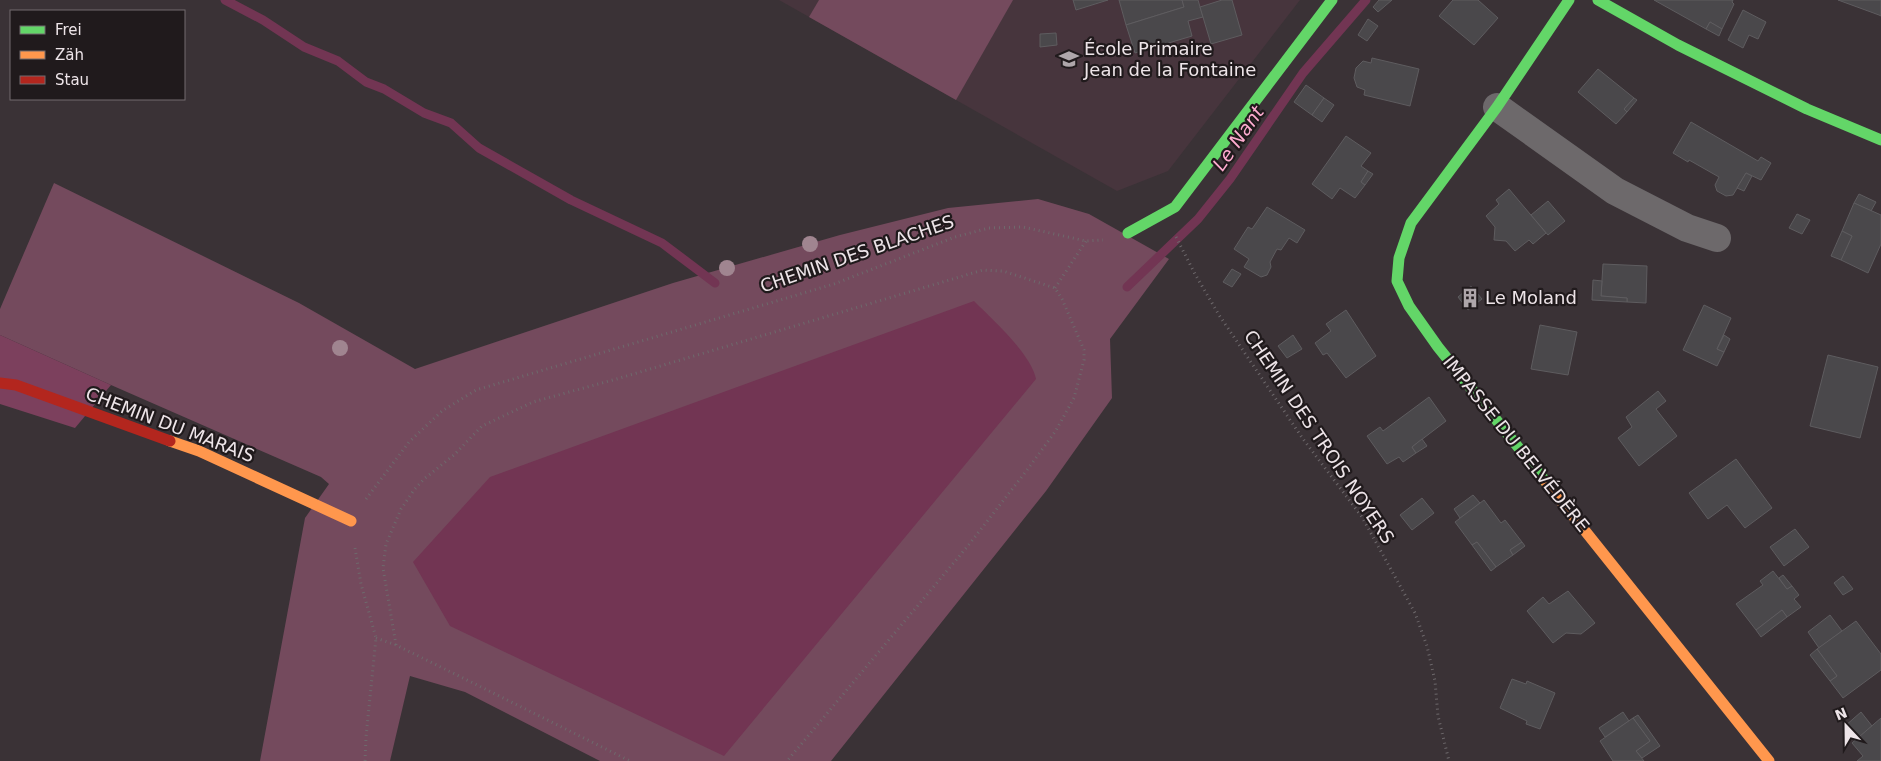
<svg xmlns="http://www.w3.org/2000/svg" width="1881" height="761" viewBox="0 0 1881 761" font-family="'DejaVu Sans',sans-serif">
  <rect width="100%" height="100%" fill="#3a3236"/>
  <!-- built -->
  <path fill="#47353d" d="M779 0H1300L1168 171 1117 191Z"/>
  <!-- green -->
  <g fill="#744a5d">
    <path d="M819 0H1013L956 100 809 17Z"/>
    <path d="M54 183 299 303 415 369 673 283 840 235 948 208 1038 199 1089 214 1169 259 1110 339 1112 398 1046 491 831 761H600L465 692 410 676 390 761H260L305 518 329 484 321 477 111 385 0 335V309Z"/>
  </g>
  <!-- forest -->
  <path fill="#7c405d" d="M0 335 111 385 75 428 0 404Z"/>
  <!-- water -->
  <path fill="#723553" d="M974 301C992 319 1032 355 1036 379L724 756 450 626 413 562 490 477Z"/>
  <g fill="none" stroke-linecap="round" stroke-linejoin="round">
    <!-- stream -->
    <g stroke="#723553" stroke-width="9">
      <path d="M225 0 263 20 304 47 338 61 366 82 384 89 424 113 451 123 479 148 571 200 662 243 715 283"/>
      <path d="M1127 287 1198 219 1230 179 1303 73 1366 0"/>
    </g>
  </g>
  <!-- building -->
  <g fill="#4a484b" stroke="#5e5c5f">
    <path d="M1073 0H1108L1076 10Z"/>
    <path d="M1119 0H1182L1184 7 1126 25Z"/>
    <path d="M1182 0H1198L1203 17 1188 21 1192 36 1135 53 1126 25 1184 7Z"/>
    <path d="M1222 0H1232L1242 35 1211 44 1200 7Z"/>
    <path d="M1379 0H1392L1378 12 1373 7Z"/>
    <path d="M1453 0H1478L1498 18 1474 45 1439 16Z"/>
    <path d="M1654 0H1733L1732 2 1734 4 1722 29 1710 22 1706 29Z"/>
    <path d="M1838 0H1881V16L1879 15Z"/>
    <path d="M1743 10 1766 22 1758 39 1749 35 1743 48 1728 40Z"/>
    <path d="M1368 19 1378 26 1367 41 1358 35Z"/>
    <path d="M1710 22 1722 29 1719 36 1706 29Z"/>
    <path d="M1056 33 1057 45 1040 47V34Z"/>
    <path d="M1372 58 1419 69 1410 106 1364 95 1365 90 1357 87 1354 78 1356 68 1363 61 1371 63Z"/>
    <path d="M1598 69 1634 98 1624 109 1627 112 1616 124 1578 92Z"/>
    <path d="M1306 85 1324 98 1312 115 1294 102Z"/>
    <path d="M1324 98 1334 105 1322 122 1312 115Z"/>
    <path d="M1634 98 1637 100 1627 112 1624 109Z"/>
    <path d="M1691 122 1758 161 1761 157 1771 163 1761 180 1746 173 1733 195 1726 196 1717 191 1715 185 1719 177 1689 160 1688 162 1673 153Z"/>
    <path d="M1346 136 1371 153 1361 166 1368 171 1361 182 1365 185 1355 198 1340 188 1332 199 1312 184Z"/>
    <path d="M1368 171 1373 174 1365 185 1361 182Z"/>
    <path d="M1746 173 1752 176 1744 191 1737 188Z"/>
    <path d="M1509 189 1546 233 1533 244 1529 240 1515 251 1506 241 1494 240 1495 227 1486 216 1499 204 1496 200Z"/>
    <path d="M1859 194 1876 202 1871 211 1854 203Z"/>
    <path d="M1548 201 1565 221 1548 235 1531 215Z"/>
    <path d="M1854 203 1881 215V244L1868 273 1841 260 1852 236 1842 231Z"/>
    <path d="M1267 207 1305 230 1297 243 1289 238 1281 250 1277 249 1270 262 1271 267 1267 275 1261 277 1244 267 1249 259 1234 249 1248 227 1252 229Z"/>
    <path d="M1797 214 1810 220 1802 234 1789 228Z"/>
    <path d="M1842 231 1852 236 1841 260 1831 256Z"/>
    <path d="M1603 264 1647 266 1646 303 1627 302V298L1601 296Z"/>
    <path d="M1232 269 1241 274 1232 287 1223 282Z"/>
    <path d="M1593 280 1602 281 1601 296 1627 298V302L1592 300Z"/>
    <path d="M1471 286 1482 299 1468 310 1458 297Z"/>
    <path d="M1704 305 1731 318 1717 349 1724 352 1717 366 1683 350Z"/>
    <path d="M1346 310 1376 356 1346 378 1327 353 1323 355 1315 343 1331 331 1326 324Z"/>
    <path d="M1540 325 1577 332 1568 375 1531 369Z"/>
    <path d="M1293 335 1302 349 1287 358 1278 346Z"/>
    <path d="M1724 335 1730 339 1724 352 1717 349Z"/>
    <path d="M1828 355 1878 367 1860 438 1810 426Z"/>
    <path d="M1658 391 1666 401 1656 409 1677 436 1639 466 1618 438 1632 427 1626 417Z"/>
    <path d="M1429 397 1446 421 1412 447 1416 453 1403 462 1399 457 1387 464 1367 436 1380 427 1383 431Z"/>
    <path d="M1422 439 1427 446 1416 453 1412 447Z"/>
    <path d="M1736 459 1772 508 1745 528 1727 505 1708 519 1689 493Z"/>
    <path d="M1473 495 1480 503 1460 518 1454 509Z"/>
    <path d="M1422 498 1434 513 1412 530 1400 515Z"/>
    <path d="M1484 500 1501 523 1505 520 1522 542 1510 550 1513 555 1496 567 1477 542 1472 545 1455 522Z"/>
    <path d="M1795 529 1809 547 1784 566 1770 547Z"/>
    <path d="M1477 542 1496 567 1491 571 1472 545Z"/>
    <path d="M1522 542 1525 546 1513 555 1510 550Z"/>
    <path d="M1773 571 1787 589 1792 586 1799 595 1794 599 1801 607 1787 617 1782 610 1756 630 1736 604 1763 585 1760 581Z"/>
    <path d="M1783 575 1792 586 1787 589 1779 578Z"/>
    <path d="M1843 576 1853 589 1843 595 1834 583Z"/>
    <path d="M1568 591 1595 623 1581 634 1566 633 1553 643 1527 611 1543 597 1549 604Z"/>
    <path d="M1782 610 1787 617 1761 637 1756 630Z"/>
    <path d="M1830 615 1842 631 1819 648 1808 632Z"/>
    <path d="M1856 621 1881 654V670L1843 698 1830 681 1837 676 1817 649Z"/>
    <path d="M1817 649 1837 676 1830 681 1810 655Z"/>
    <path d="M1512 679 1526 684 1527 681 1555 693 1540 729 1526 724 1527 721 1500 708Z"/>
    <path d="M1623 712 1629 721 1605 737 1599 728Z"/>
    <path d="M1861 712 1872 726 1857 739 1845 726Z"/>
    <path d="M1638 715 1660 746 1642 758 1636 751 1650 741 1633 718Z"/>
    <path d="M1633 718 1650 741 1636 751 1644 761H1613L1600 741Z"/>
    <path d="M1881 718V761H1857L1863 756 1852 743Z"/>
  </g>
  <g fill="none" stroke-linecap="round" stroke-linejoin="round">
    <!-- path -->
    <g stroke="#6e696c" stroke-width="3" stroke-dasharray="1 4" stroke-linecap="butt">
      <path d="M1176 237 1195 274 1219 315 1303 439 1362 517 1415 613 1427 646 1435 681 1438 716 1449 761"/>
      <path d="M1055 288 1086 241"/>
      <path d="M366 499 409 442 442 411 476 390 834 284 955 237 989 228 1023 227 1086 241 1103 240"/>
      <path d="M355 548 361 584 376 638 366 737 365 761"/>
      <path d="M376 638 396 645 465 679 630 761"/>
      <path d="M396 645 383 568 386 544 401 509 414 490 424 479 454 455 482 426 533 402 620 378 983 270 1003 271 1055 288 1062 299 1084 350V360L1074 398 1055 432 1024 474 967 547 787 761"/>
    </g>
    <!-- street -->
    <path stroke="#6d696b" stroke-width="28" d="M1497 107 1615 191 1687 228 1717 238"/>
    <!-- fast -->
    <g stroke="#63d668" stroke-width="11">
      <path d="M1598 0 1678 45 1807 109 1881 140"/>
      <path d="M1128 233 1175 207 1332 0"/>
      <path d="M1546 482 1438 347 1409 306 1397 281 1399 258 1411 223 1497 107 1569 0"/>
    </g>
    <!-- slow -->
    <g stroke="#ff974d" stroke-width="11">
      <path d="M170 441 199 451 351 521"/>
      <path d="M1546 482 1769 761"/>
    </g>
    <!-- jam -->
    <path stroke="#b3261e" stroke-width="11" d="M0 383 16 385 170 441"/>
  </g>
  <!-- trees -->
  <g fill="#a08590">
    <circle cx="810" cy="244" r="8"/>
    <circle cx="727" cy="268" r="8"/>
    <circle cx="340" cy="348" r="8"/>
  </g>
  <!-- icons -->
  <defs>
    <symbol id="school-bare" viewBox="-9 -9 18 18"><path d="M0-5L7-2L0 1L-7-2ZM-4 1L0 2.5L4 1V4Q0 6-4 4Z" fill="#aea6aa" stroke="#201a1c" stroke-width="2.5" paint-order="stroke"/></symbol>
    <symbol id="building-bare" viewBox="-9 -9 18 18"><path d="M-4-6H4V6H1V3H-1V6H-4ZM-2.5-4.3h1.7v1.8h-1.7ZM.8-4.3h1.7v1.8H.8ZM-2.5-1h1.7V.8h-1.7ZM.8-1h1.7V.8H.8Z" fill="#aea6aa" stroke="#201a1c" stroke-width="2.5" paint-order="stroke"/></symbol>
  </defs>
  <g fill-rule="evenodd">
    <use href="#school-bare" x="1055" y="45" width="28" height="28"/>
    <use href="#building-bare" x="1456" y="284" width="28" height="28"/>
  </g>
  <g text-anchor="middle" stroke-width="4.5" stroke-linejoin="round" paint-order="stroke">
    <!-- poi labels -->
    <g font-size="18" fill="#ede4e8" stroke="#201a1c" text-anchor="start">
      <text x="1084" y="55">École Primaire<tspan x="1084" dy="21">Jean de la Fontaine</tspan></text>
      <text x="1485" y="304">Le Moland</text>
    </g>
    <!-- street labels -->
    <g font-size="18" fill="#ede4e8" stroke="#201a1c">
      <text transform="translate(857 254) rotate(-19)" y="6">CHEMIN DES BLACHES</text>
      <text transform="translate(170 425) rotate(21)" y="6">CHEMIN DU MARAIS</text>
      <text transform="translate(1319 437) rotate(56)" y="6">CHEMIN DES TROIS NOYERS</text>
      <text transform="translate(1516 444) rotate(51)" y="6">IMPASSE DU BELVÉDÈRE</text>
    </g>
    <!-- water labels -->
    <g font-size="19" font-style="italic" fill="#feacd0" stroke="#201a1c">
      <text transform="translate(1238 138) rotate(-55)" y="7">Le Nant</text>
    </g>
  </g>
  <!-- legend -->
  <rect x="10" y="10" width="175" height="90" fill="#201a1c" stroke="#726b6e"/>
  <rect x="20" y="26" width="25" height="8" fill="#63d668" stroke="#726b6e"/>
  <text x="55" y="35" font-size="15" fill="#ede4e8">Frei</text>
  <rect x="20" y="51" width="25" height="8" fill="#ff974d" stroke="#726b6e"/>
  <text x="55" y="60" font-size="15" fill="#ede4e8">Zäh</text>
  <rect x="20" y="76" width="25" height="8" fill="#b3261e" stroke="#726b6e"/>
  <text x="55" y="85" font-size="15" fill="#ede4e8">Stau</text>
  <!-- north arrow -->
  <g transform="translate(1846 726) rotate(338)" stroke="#201a1c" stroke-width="4" paint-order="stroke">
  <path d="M0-4L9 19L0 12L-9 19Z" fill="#ede4e8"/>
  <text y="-8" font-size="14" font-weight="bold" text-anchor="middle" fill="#ede4e8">N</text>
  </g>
</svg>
